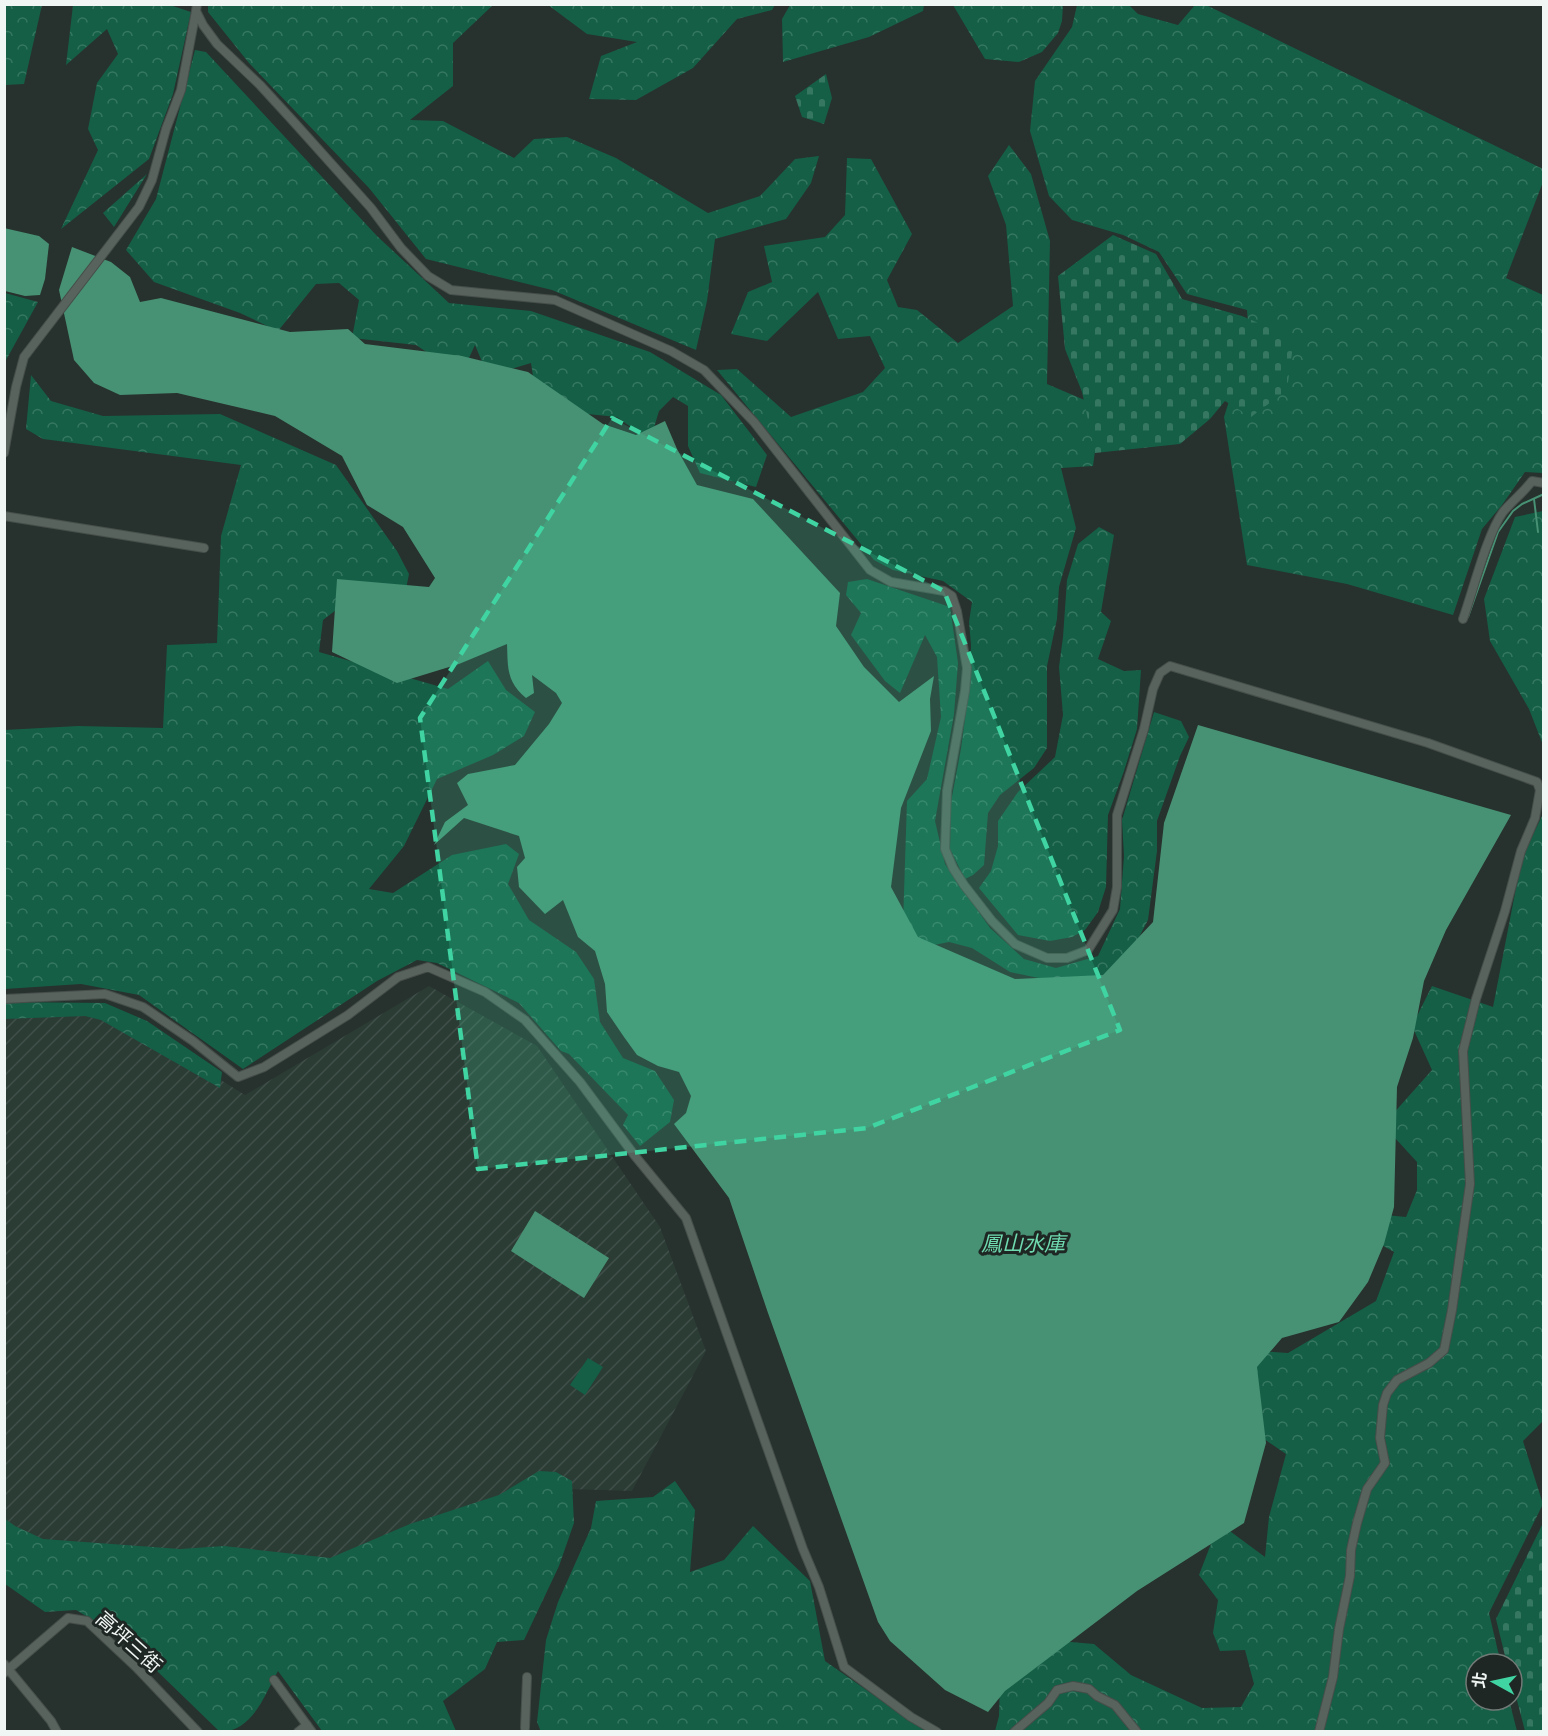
<svg xmlns="http://www.w3.org/2000/svg" width="1548" height="1736" viewBox="0 0 1548 1736" font-family="'Exo 2','Noto Sans TC',sans-serif">
  <defs>
    <pattern id="industrial-furrows" width="10" height="10" patternUnits="userSpaceOnUse" patternTransform="scale(1.5)"><rect width="10" height="10" fill="#2b3c35"/><path d="M-1 1l2-2M0 10L10 0M9 11l2-2" fill="none" stroke="#404f49"/></pattern>
    <pattern id="forest-crowns" width="20" height="18" patternUnits="userSpaceOnUse" patternTransform="scale(1.5)"><rect width="20" height="18" fill="#145f46"/><path d="M2 6a3 3 0 1 1 6 0M12 15a3 3 0 1 1 6 0" fill="none" stroke="#367761"/></pattern>
    <pattern id="cemetery-stones" width="16" height="16" patternUnits="userSpaceOnUse" patternTransform="scale(1.5)"><rect width="16" height="16" fill="#145f46"/><path d="M2 7V4a2 2 0 0 1 4 0v3zM10 15v-3a2 2 0 0 1 4 0v3z" fill="#367761"/></pattern>
  </defs>
  <rect width="100%" height="100%" fill="#27312d"/>
  <!-- industrial -->
  <path fill="url(#industrial-furrows)" d="M429 986 537 1046 660 1227 706 1351 632 1491 537 1488 346 1592 5 1536V1009H107L245 1095Z"/>
  <!-- forest -->
  <g fill="url(#forest-crowns)">
    <path d="M4 5H42L24 84 5 85Z"/>
    <path d="M73 5H170L191 12 173 94 149 159 61 229 98 150 88 129 97 83 118 54 107 29 66 65Z"/>
    <path d="M208 5H493L453 43V86L410 120 443 121 514 158 534 139 567 137 616 158 708 213 760 196 795 159 819 156 811 183 786 219 715 239 707 301 696 350 552 290 426 259 369 188 249 63 208 12Z"/>
    <path d="M548 5H775L772 10 737 19 693 68 636 100 589 99 601 56 637 42 587 34Z"/>
    <path d="M790 5V4L924 5 923 11 869 37 783 62 782 19Z"/>
    <path d="M953 5H1063L1062 21 1058 33 1042 52 1019 62 985 59Z"/>
    <path d="M1077 5H1129L1138 14 1178 25 1195 5H1206L1543 169V182L1506 278 1543 295V473L1525 472 1502 505 1482 529 1453 615 1347 584 1247 565 1224 417 1249 337 1247 310 1187 294 1159 252 1123 235 1072 220 1049 196 1030 131 1035 81 1072 27Z"/>
    <path d="M195 50 206 52 377 236 449 303 531 311 650 352 721 395 767 455 756 487 700 473 688 446V406L673 397 659 411 650 441 617 417 538 409 531 363 488 376 475 345 461 375 416 345 352 338 359 300 339 283 316 284 278 331 240 313 154 282 126 250 156 199Z"/>
    <path d="M1009 145 1031 174 1050 241 1047 384 1101 407 1093 466 1061 468 1076 528 1059 587 1057 619 1047 666V748L1034 768 1000 795 988 813 984 865 973 875 965 879 950 849 951 802 961 749 970 682 971 645 969 622 972 602 943 581 893 570 874 560 717 370 737 369 791 417 863 392 885 368 870 336 838 339 818 292 767 341 731 334 748 292 772 282 764 246 825 237 845 215 847 158 871 159 912 234 887 280 898 307 917 310 958 343 1013 306 1006 225 988 176Z"/>
    <path d="M147 174 114 227 103 213Z"/>
    <path d="M5 293 38 302 5 362 4 293Z"/>
    <path d="M31 375 51 401 103 416 220 414 336 465 397 551 409 574 404 599 358 593 323 620 319 652 448 689 488 661 506 690 535 712 524 736 493 755 437 779 404 846 369 889 393 893 452 855 506 844 519 854 508 884 529 920 576 952 594 979 600 1022 623 1058 655 1071 674 1100 670 1122 640 1146 623 1125 628 1115 569 1054 561 1051 519 1003 437 963 417 960 377 981 243 1069 139 995 81 984 5 989 4 730 78 726 163 728 167 645 217 643 221 536 241 465 43 439 26 429Z"/>
    <path d="M1543 511H1544L1543 745 1529 709 1490 641 1484 599 1515 517Z"/>
    <path d="M1099 527 1114 535 1101 612 1111 621 1098 659 1124 671 1141 670 1137 729 1124 771 1108 815 1106 887 1098 912 1085 930 1072 937 1050 941 1018 935 979 888 991 871 998 846V821L1018 792 1055 757 1063 715 1059 667 1063 637 1067 580 1078 544Z"/>
    <path d="M867 579 950 607 958 663 954 714 935 821 945 864 990 928 1024 959 1056 968 1098 956 1120 909 1124 856 1122 820 1154 712 1181 721 1189 737 1180 756 1157 821V851L1148 920 1122 970 1072 985 1010 972 972 948 949 942 919 948 903 924 907 801 927 779 941 717 937 657 925 635 900 693 885 681 851 635 861 613 846 595 848 582Z"/>
    <path d="M1543 814 1544 1420 1523 1441 1543 1504 1489 1613 1501 1664H1476V1700H1509L1517 1731H995L999 1716 1000 1677 1013 1637 1094 1644 1131 1675 1202 1708 1241 1707 1254 1684 1245 1650 1220 1651 1213 1633 1218 1600 1199 1575 1219 1523 1265 1557 1269 1517 1286 1454 1264 1439 1253 1375 1259 1351 1288 1353 1376 1301 1394 1252 1378 1243 1364 1213 1406 1217 1417 1190V1162L1383 1125 1432 1070 1412 1026 1432 986 1493 1007 1522 857Z"/>
    <path d="M4 1002 105 1003 147 1021 222 1072 220 1088 101 1020 85 1016 5 1019Z"/>
    <path d="M539 1471 556 1472 572 1481 574 1523 559 1566 524 1640 497 1642 485 1669 443 1701 456 1731H322L278 1671C264 1696 253 1731 220 1732L123 1638 76 1610 45 1612 5 1584 4 1518 15 1526 43 1539 180 1549 224 1546 330 1558 410 1524 499 1495Z"/>
    <path d="M675 1481 695 1510 690 1572 724 1560 753 1526 810 1581 825 1661 885 1703 944 1731 541 1732 537 1722 546 1640 558 1602 591 1528 596 1501 653 1497Z"/>
  </g>
  <!-- cemetery -->
  <g fill="url(#cemetery-stones)">
    <path d="M826 74 832 98 824 124 802 117 795 96Z"/>
    <path d="M1113 235 1156 254 1182 299 1242 316 1294 338 1287 390 1251 417 1225 401 1210 419 1180 444 1095 453 1082 392 1065 349 1058 276Z"/>
    <path d="M1543 1523V1731H1525L1512 1681V1664H1507L1496 1619Z"/>
  </g>
  <!-- pitch -->
  <path fill="#145f46" d="M588 1358 603 1367 585 1395 570 1385Z"/>
  <!-- water -->
  <g fill="#479174">
    <path d="M4 228 39 236 49 244 45 279 40 295 25 296 5 291Z"/>
    <path d="M72 247 111 262 130 277 140 302 161 298 290 332 348 329 365 344 462 356 528 372 603 424 636 435 665 421 677 449 697 485 753 499 840 593 836 626 864 667 899 702 934 676 930 699 931 731 901 808 891 887 918 937 1015 979 1103 975 1153 922 1164 823 1198 725 1511 815 1446 930 1424 981 1413 1038 1397 1087 1394 1207 1384 1244 1368 1282 1339 1322 1282 1338 1257 1367 1266 1443 1244 1523 1137 1591 1005 1691 988 1712 945 1690 890 1641 878 1622 768 1313 729 1198 674 1124 686 1113 691 1096 679 1072 658 1066 637 1055 624 1037 607 1012 605 984 595 951 578 937 563 900 545 914 519 887 517 867 525 858 519 836 464 818 434 845 445 822 468 805 457 783 468 774 515 765 549 724 562 703 556 693 532 675 534 693 526 698C506 681 508 667 507 644L459 664 397 683 332 652 337 579 429 587 435 578 403 527 367 505 342 456 275 416 177 393 120 395 94 383 74 360 59 290Z"/>
    <path d="M535 1211 609 1258 584 1298 511 1251Z"/>
  </g>
  <g fill="none" stroke-linecap="round" stroke-linejoin="round">
    <!-- stream -->
    <g stroke="#479174" stroke-width="2">
      <path d="M1534 499 1538 532"/>
      <path d="M1468 617 1498 532 1513 511 1522 504 1544 494"/>
    </g>
    <defs>
      <g id="street">
        <path d="M197 4 196 11 203 25 217 44 260 85 293 121 371 208 401 248 428 276 451 290 555 300 671 351 704 370 754 422 870 570 891 582 944 591 952 596 957 611 967 668 965 691 947 791 945 849 953 868 964 885 992 921 1015 944 1047 958H1067L1088 950 1113 910 1117 887V815L1144 729 1153 689 1160 673 1170 666 1428 743 1537 782 1540 790 1535 818 1521 851 1505 911 1476 999 1463 1051 1470 1184 1452 1310 1444 1350 1429 1363 1397 1380 1387 1393 1383 1405 1380 1438 1385 1463 1367 1489 1357 1523 1351 1550 1350 1576 1339 1629 1333 1677 1319 1732"/>
        <path d="M4 453 16 387 24 357 139 207 152 180 166 129 181 90 196 11"/>
        <path d="M4 516 204 548"/>
        <path d="M1463 619C1473 591 1487 534 1503 512 1512 501 1523 493 1532 481L1544 483"/>
        <path d="M4 999 105 994 143 1007 193 1041 238 1077 264 1067 348 1015 398 977 428 967 485 992 525 1020 580 1082 635 1156 686 1218 803 1549 819 1587 844 1667 911 1717 937 1732"/>
        <path d="M4 1664 51 1721 57 1732"/>
        <path d="M4 1673 68 1618 87 1621 136 1667 198 1732"/>
        <path d="M274 1680 312 1732"/>
        <path d="M525 1728 527 1677"/>
        <path d="M298 1732 307 1725"/>
        <path d="M1014 1732 1048 1703 1057 1690 1073 1686 1089 1689 1097 1696 1115 1705 1137 1732"/>
      </g>
    </defs>
    <!-- street casing -->
    <use href="#street" stroke="#464e4a" stroke-width="10"/>
    <!-- street -->
    <use href="#street" stroke="#58635d" stroke-width="8"/>
  </g>
  <!-- marked area -->
  <path fill="#40d4a2" fill-opacity="0.2" stroke="#40d4a2" stroke-width="4.5" stroke-dasharray="12 8" stroke-linejoin="round" d="M612 418 944 591 1120 1030 867 1128 478 1169 420 718Z"/>
  <g text-anchor="middle" stroke-width="6" stroke-linejoin="round" paint-order="stroke">
    <!-- street labels -->
    <g font-size="20" fill="#f0f6f3" stroke="#1e2723">
      <text transform="translate(129 1642) rotate(42)" y="7">高坪三街</text>
    </g>
    <!-- water labels -->
    <g font-size="21" font-style="italic" fill="#6fdab0" stroke="#1e2723">
      <text x="1023" y="1251">鳳山水庫</text>
    </g>
  </g>
  <!-- border -->
  <rect width="1548" height="1736" fill="none" stroke="#f0f6f3" stroke-width="12"/>
  <!-- north arrow -->
  <g transform="translate(1494 1682) rotate(278)"><circle r="28" fill="#1e2723" stroke="#727a76" stroke-width="1.5"/>
  <path d="M0-4.5L10 22L0 15L-10 22Z" fill="#40d4a2"/>
  <text y="-9" font-size="16" font-weight="bold" text-anchor="middle" fill="#f0f6f3">北</text>
  </g>
</svg>
